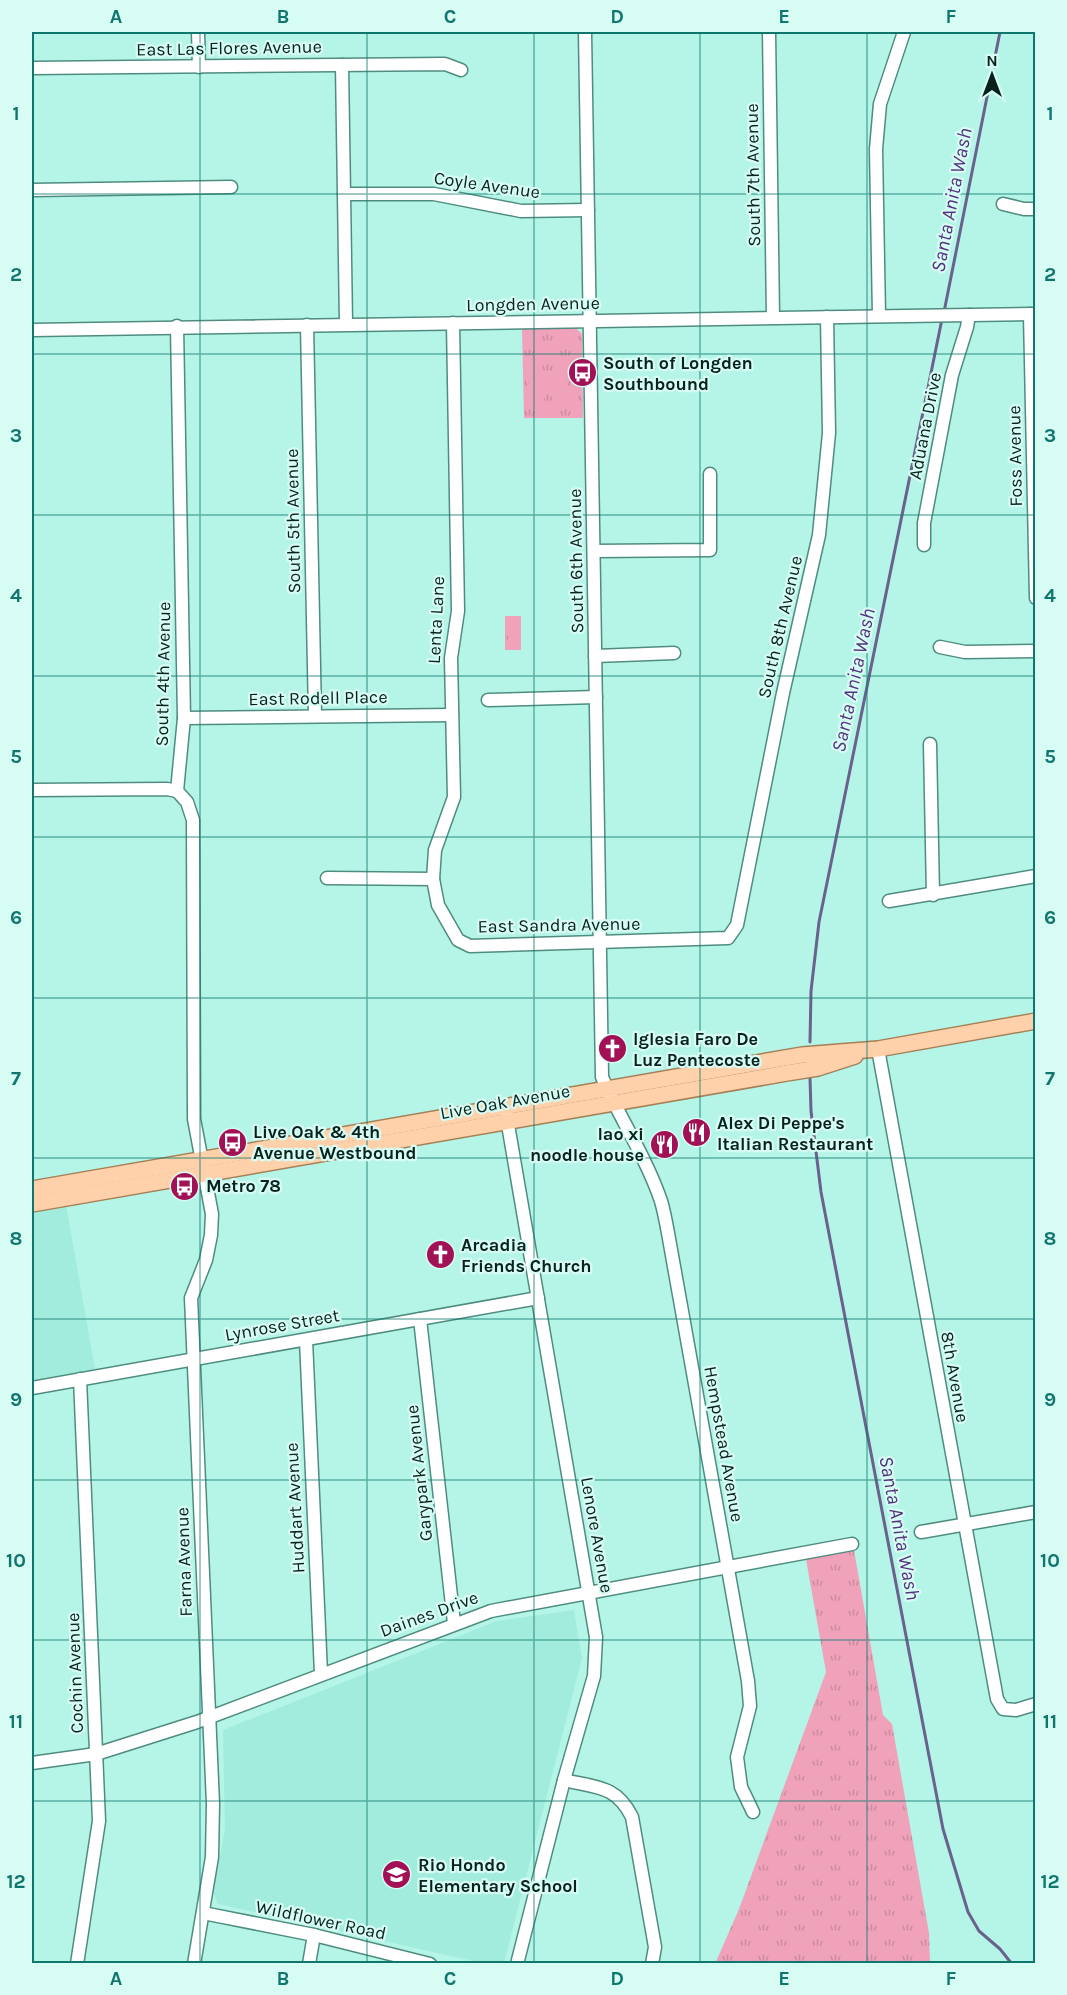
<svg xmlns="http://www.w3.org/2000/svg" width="1067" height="1995" viewBox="0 0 1067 1995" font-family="Karla,sans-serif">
  <defs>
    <pattern id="grass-tufts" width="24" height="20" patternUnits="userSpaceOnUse" patternTransform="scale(1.5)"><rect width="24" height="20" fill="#efa2b9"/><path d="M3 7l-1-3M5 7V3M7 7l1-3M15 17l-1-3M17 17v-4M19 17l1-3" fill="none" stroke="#cb8b9f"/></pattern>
  </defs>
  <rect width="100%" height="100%" fill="#b5f5e8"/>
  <!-- built -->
  <g fill="#a2ecdd">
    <path d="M66 1205 95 1369 32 1380V1211Z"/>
    <path d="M574 1610 582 1658 504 1963H482L218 1904 213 1892 225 1830 223 1730 497 1621Z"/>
  </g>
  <!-- grass -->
  <g fill="url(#grass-tufts)">
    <path d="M576 328 582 334 583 418H524L522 329Z"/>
    <rect x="505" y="616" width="16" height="34"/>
    <path d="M852 1539 883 1715 892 1724 929 1933 930 1963 715 1964 739 1909 826 1672 804 1548Z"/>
  </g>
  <!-- pitch -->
  <g fill="#efa2b9">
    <path d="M566 373 567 405H552L551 374Z"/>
    <rect x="529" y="374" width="15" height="32"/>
    <path d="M508 623H516L517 643H508Z"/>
  </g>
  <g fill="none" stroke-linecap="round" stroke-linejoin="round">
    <!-- stream -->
    <g stroke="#6a618c" stroke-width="3">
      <path d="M944 312 1000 32"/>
      <path d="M810 1042 811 991 819 922 942 319"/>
      <path d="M810 1078 811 1111 821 1192 943 1829 968 1912 979 1931 1000 1949 1012 1964"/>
    </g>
    <defs>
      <g id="minor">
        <path d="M198 32 199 67"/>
        <path d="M585 32 602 1077C620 1119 646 1157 661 1201 664 1211 666 1222 668 1233L748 1681 750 1706 737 1757 741 1787 753 1812"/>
        <path d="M769 32 773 317"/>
        <path d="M342 65 346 324"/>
        <path d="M32 68 445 64 461 70"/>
        <path d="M32 190 231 187"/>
        <path d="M344 194H434L521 211 588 210"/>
        <path d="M1003 204 1024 209H1036"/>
        <path d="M1030 314 1036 598"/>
        <path d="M879 316 876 149 880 104 904 32"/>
        <path d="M307 325 315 716"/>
        <path d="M177 326 184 718 177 791 187 802 193 820 194 1119 212 1214 211 1235 206 1260 191 1298 213 1804 212 1857 194 1964"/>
        <path d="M32 330 1036 314"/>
        <path d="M924 545V523L952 375 967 327 969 315"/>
        <path d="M594 551 710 550V474"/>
        <path d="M940 647 965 652 1036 651"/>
        <path d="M595 656 674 653"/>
        <path d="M488 700 596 697"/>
        <path d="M184 718 452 715"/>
        <path d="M930 744 933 895"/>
        <path d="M32 790 167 789 177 791"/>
        <path d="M327 878 433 879 438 905 458 940 470 946 728 938 737 925 783 693 819 535 829 433 827 317"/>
        <path d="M433 879 435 850 454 797 451 658 458 611 453 323"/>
        <path d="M889 901 1036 876"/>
        <path d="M878 1049 997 1699 1003 1709 1016 1710 1036 1704"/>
        <path d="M506 1113 596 1637 594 1676 564 1780 517 1964"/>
        <path d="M420 1319 454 1623"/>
        <path d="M306 1340 321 1673"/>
        <path d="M32 1388 538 1298"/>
        <path d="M921 1532 1036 1512"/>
        <path d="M32 1763 96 1754 197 1722 491 1611 852 1544"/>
        <path d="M564 1780C597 1788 616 1785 632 1817L655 1947 652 1964"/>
        <path d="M203 1913 314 1935 430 1964"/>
        <path d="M77 1964 99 1821 80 1379"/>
        <path d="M309 1964 314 1935"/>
      </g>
      <g id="major">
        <path d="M32 1189 802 1055 878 1049 1036 1021"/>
        <path d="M32 1204 787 1073 818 1068 855 1056"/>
      </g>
    </defs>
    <!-- minor casing -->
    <use href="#minor" stroke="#4f8c80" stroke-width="15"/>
    <!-- major casing -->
    <use href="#major" stroke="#a77f55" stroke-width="18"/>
    <!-- minor -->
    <use href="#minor" stroke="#fff" stroke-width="12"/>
    <!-- major -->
    <use href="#major" stroke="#fed1ab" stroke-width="15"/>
  </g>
  <!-- grid -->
  <path fill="none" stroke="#0f766e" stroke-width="1.5" stroke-opacity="0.55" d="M200 32V1964M367 32V1964M534 32V1964M700 32V1964M867 32V1964M32 194H1036M32 354H1036M32 515H1036M32 676H1036M32 837H1036M32 998H1036M32 1158H1036M32 1319H1036M32 1480H1036M32 1640H1036M32 1801H1036"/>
  <!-- icons -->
  <defs>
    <symbol id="bus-disc" viewBox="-11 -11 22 22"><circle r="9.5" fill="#a21055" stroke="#d7fcf4"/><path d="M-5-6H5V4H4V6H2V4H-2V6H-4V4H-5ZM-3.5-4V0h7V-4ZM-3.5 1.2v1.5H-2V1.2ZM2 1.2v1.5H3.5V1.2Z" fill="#fff"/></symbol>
    <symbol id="church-disc" viewBox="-11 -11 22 22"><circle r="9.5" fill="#a21055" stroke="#d7fcf4"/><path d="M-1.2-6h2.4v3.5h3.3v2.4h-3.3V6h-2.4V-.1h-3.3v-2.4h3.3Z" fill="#fff"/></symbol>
    <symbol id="restaurant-disc" viewBox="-11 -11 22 22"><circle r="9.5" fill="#a21055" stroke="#d7fcf4"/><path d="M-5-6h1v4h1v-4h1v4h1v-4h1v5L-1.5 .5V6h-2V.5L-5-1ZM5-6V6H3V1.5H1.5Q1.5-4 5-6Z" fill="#fff"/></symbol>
    <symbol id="school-disc" viewBox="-11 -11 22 22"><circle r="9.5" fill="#a21055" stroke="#d7fcf4"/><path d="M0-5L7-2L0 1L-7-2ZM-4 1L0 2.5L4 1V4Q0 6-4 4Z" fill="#fff"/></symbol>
  </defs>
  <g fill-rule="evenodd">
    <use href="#bus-disc" x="566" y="356" width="33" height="33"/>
    <use href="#church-disc" x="596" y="1032" width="33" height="33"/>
    <use href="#restaurant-disc" x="680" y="1116" width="33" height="33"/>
    <use href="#bus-disc" x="216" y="1126" width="33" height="33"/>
    <use href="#restaurant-disc" x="648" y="1128" width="33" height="33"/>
    <use href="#bus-disc" x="168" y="1170" width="33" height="33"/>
    <use href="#church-disc" x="424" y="1238" width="33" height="33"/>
    <use href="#school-disc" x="380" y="1858" width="33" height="33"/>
  </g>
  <g text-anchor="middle" stroke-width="4.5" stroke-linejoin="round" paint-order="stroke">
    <!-- street labels -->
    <g font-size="18" fill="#07211d" stroke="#d7fcf4">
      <text transform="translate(229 48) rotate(-1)" y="6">East Las Flores Avenue</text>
      <text transform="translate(753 175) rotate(-91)" y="6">South 7th Avenue</text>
      <text transform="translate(487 185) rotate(8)" y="6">Coyle Avenue</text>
      <text transform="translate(533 304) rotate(-1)" y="6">Longden Avenue</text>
      <text transform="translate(925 426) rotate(-79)" y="6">Aduana Drive</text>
      <text transform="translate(1015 456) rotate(-91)" y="6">Foss Avenue</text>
      <text transform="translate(293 521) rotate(-91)" y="6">South 5th Avenue</text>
      <text transform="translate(576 561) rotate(-91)" y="6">South 6th Avenue</text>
      <text transform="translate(436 620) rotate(-87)" y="6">Lenta Lane</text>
      <text transform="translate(780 627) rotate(-77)" y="6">South 8th Avenue</text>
      <text transform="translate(163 674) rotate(-89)" y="6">South 4th Avenue</text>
      <text transform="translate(318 698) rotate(-1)" y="6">East Rodell Place</text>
      <text transform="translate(559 925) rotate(-1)" y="6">East Sandra Avenue</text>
      <text transform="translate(505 1102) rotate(-10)" y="6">Live Oak Avenue</text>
      <text transform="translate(282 1325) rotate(-10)" y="6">Lynrose Street</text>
      <text transform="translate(955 1377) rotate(80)" y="6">8th Avenue</text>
      <text transform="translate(724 1444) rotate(80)" y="6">Hempstead Avenue</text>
      <text transform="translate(419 1473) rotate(-96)" y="6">Garypark Avenue</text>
      <text transform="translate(295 1508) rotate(-93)" y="6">Huddart Avenue</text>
      <text transform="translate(597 1535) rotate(80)" y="6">Lenore Avenue</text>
      <text transform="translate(184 1562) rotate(-92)" y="6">Farna Avenue</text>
      <text transform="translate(429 1614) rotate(-20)" y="6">Daines Drive</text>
      <text transform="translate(75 1673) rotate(-92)" y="6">Cochin Avenue</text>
      <text transform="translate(321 1920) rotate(12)" y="6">Wildflower Road</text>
    </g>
    <!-- poi labels -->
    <g font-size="18" font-weight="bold" fill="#07211d" stroke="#d7fcf4" text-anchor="start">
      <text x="603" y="369">South of Longden<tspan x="603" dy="21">Southbound</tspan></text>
      <text x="633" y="1045">Iglesia Faro De<tspan x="633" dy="21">Luz Pentecoste</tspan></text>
      <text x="717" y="1129">Alex Di Peppe's<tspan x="717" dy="21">Italian Restaurant</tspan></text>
      <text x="253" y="1138">Live Oak &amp; 4th<tspan x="253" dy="21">Avenue Westbound</tspan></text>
      <text x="644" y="1140" text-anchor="end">lao xi<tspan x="644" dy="21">noodle house</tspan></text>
      <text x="206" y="1192">Metro 78</text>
      <text x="461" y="1251">Arcadia<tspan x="461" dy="21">Friends Church</tspan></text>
      <text x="418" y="1871">Rio Hondo<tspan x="418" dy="21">Elementary School</tspan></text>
    </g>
    <!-- water labels -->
    <g font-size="20" font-style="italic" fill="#53327f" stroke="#d7fcf4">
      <text transform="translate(951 200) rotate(-79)" y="7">Santa Anita Wash</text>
      <text transform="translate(853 680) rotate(-78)" y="7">Santa Anita Wash</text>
      <text transform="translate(900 1528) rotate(79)" y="7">Santa Anita Wash</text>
    </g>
  </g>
  <!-- border -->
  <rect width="1067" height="1995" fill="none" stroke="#d7fcf4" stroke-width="66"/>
  <!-- north arrow -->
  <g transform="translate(992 75)" stroke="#d7fcf4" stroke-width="4.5" paint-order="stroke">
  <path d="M0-4.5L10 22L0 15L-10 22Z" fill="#07211d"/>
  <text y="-9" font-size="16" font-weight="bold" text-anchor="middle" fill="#07211d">N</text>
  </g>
  <rect x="33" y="33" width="1001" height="1929" fill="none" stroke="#0f766e" stroke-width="2"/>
  <g font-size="20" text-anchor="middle" font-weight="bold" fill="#0f766e">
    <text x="116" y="23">A</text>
    <text x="283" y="23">B</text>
    <text x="450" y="23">C</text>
    <text x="617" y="23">D</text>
    <text x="784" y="23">E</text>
    <text x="951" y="23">F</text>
    <text x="16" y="120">1</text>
    <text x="1050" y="120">1</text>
    <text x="16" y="281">2</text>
    <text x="1050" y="281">2</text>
    <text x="16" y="442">3</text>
    <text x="1050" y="442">3</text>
    <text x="16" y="602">4</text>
    <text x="1050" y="602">4</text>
    <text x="16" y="763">5</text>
    <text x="1050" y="763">5</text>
    <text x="16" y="924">6</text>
    <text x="1050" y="924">6</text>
    <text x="16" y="1085">7</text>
    <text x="1050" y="1085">7</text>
    <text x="16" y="1245">8</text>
    <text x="1050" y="1245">8</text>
    <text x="16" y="1406">9</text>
    <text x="1050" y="1406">9</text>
    <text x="16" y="1567">10</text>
    <text x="1050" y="1567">10</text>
    <text x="16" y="1728">11</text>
    <text x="1050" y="1728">11</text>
    <text x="16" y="1888">12</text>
    <text x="1050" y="1888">12</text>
    <text x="116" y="1985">A</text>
    <text x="283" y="1985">B</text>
    <text x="450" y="1985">C</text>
    <text x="617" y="1985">D</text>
    <text x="784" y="1985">E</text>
    <text x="951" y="1985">F</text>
  </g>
</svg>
